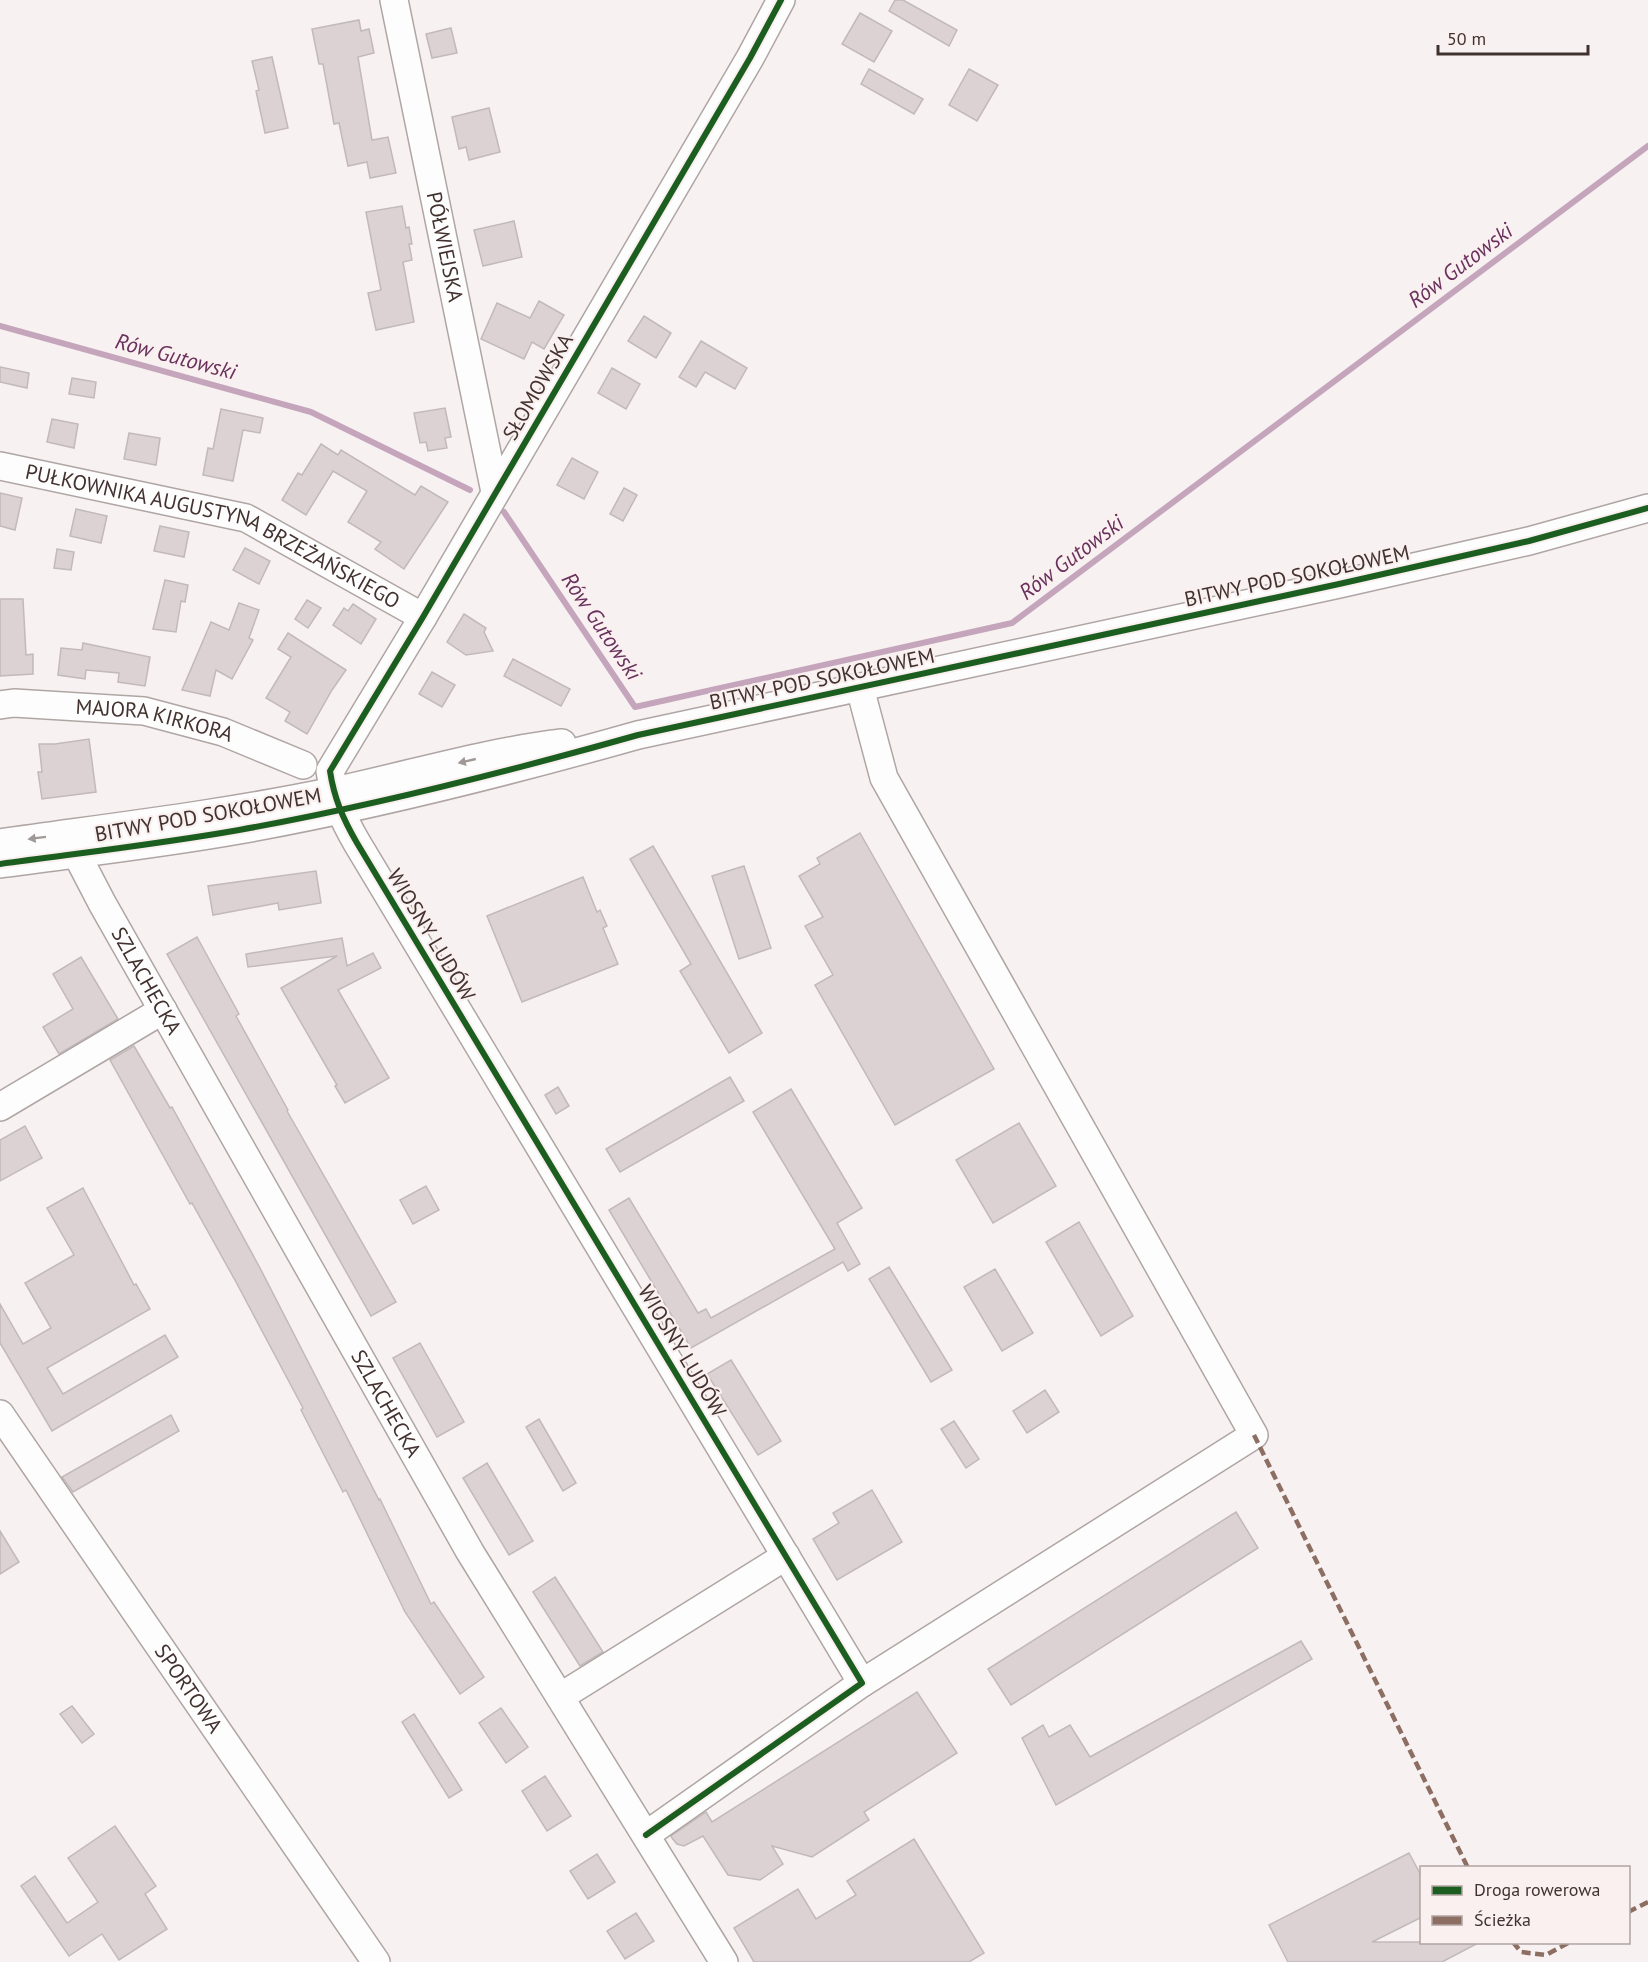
<svg xmlns="http://www.w3.org/2000/svg" width="1648" height="1962" viewBox="0 0 1648 1962" font-family="'PT Sans',sans-serif">
  <rect width="100%" height="100%" fill="#f7f2f1"/>
  <g fill="none" stroke-linecap="round" stroke-linejoin="round">
    <!-- stream -->
    <g stroke="#c5a5bb" stroke-width="6">
      <path d="M0 326 311 412 470 490"/>
      <path d="M504 512 635 707 1012 623 1648 146"/>
    </g>
  </g>
  <!-- building -->
  <g fill="#dcd2d3" stroke="#c2b9ba" stroke-width="1.5">
    <path d="M895 0H903L957 30 949 46 889 11Z"/>
    <path d="M860 13 892 31 874 62 842 44Z"/>
    <path d="M359 20 361 31 369 29 374 53 358 57 372 140 388 137 396 173 370 178 367 162 348 166 339 123 334 124 323 64H319L312 29Z"/>
    <path d="M451 28 457 53 432 58 426 34Z"/>
    <path d="M272 57 288 128 265 133 256 91 259 90 252 61Z"/>
    <path d="M869 69 923 99 914 114 861 84Z"/>
    <path d="M969 69 998 85 977 121 949 105Z"/>
    <path d="M489 108 500 152 469 160 466 147 459 149 452 117Z"/>
    <path d="M402 206 406 228 409 227 412 244H409L412 260 403 262 414 322 376 330 368 293 381 290 366 212Z"/>
    <path d="M514 221 522 257 483 266 474 230Z"/>
    <path d="M539 301 564 315 544 349 532 342 524 359 481 339 497 303 530 318Z"/>
    <path d="M644 316 671 333 656 358 628 341Z"/>
    <path d="M701 341 747 368 735 389 705 372 696 387 679 377Z"/>
    <path d="M0 367 29 373 27 388 0 382Z"/>
    <path d="M612 368 640 384 626 409 598 393Z"/>
    <path d="M72 378 96 382 94 398 69 394Z"/>
    <path d="M445 408 451 437 445 438 447 448 428 451 426 442 420 443 414 413Z"/>
    <path d="M221 409 263 418 260 433 243 430 233 481 203 475 208 448 213 449Z"/>
    <path d="M52 419 78 424 74 448 47 442Z"/>
    <path d="M129 433 160 438 156 465 124 459Z"/>
    <path d="M321 444 338 455 341 450 415 495 421 486 448 502 404 569 375 549 381 542 348 522 367 491 333 471 306 515 282 500 298 473 302 475Z"/>
    <path d="M572 458 598 472 584 499 557 485Z"/>
    <path d="M624 488 637 495 623 521 610 514Z"/>
    <path d="M0 493 22 498 15 530 0 526Z"/>
    <path d="M76 509 107 516 101 543 70 536Z"/>
    <path d="M160 526 189 532 184 557 154 551Z"/>
    <path d="M245 548 270 561 259 584 233 570Z"/>
    <path d="M57 549 74 552 71 570 54 568Z"/>
    <path d="M165 580 188 585 185 602 181 601 176 632 153 629Z"/>
    <path d="M0 599H23L26 655 33 654V674L0 676Z"/>
    <path d="M307 600 321 608 308 628 295 619Z"/>
    <path d="M239 603 259 610 249 638 253 640 232 679 216 670 210 696 182 690 211 622 229 630Z"/>
    <path d="M353 604 376 619 361 644 333 625 344 608 348 611Z"/>
    <path d="M464 614 486 628 484 632 493 651 466 655 447 642Z"/>
    <path d="M288 633 346 670 332 690 307 734 285 721 290 712 266 698 291 657 278 649Z"/>
    <path d="M83 643 150 657 145 686 118 682 119 673 86 670 85 679 58 675 61 648 82 650Z"/>
    <path d="M513 659 570 689 561 706 504 676Z"/>
    <path d="M432 672 455 685 442 707 419 694Z"/>
    <path d="M89 739 96 792 42 799 38 772H42L39 744H55Z"/>
    <path d="M860 833 994 1069 895 1125 815 985 833 975 805 926 823 917 799 876 820 864 817 858Z"/>
    <path d="M653 846 762 1033 729 1053 680 971 691 964 630 859Z"/>
    <path d="M744 866 771 948 739 959 712 876Z"/>
    <path d="M316 871 321 903 279 910 278 903 213 915 208 886Z"/>
    <path d="M583 877 597 912 600 910 607 926 603 928 618 964 522 1002 487 916Z"/>
    <path d="M197 937 239 1014 236 1016 288 1110 287 1111 396 1302 371 1316 167 954Z"/>
    <path d="M342 938 347 966 373 953 381 968 338 990 389 1078 345 1103 335 1086 337 1085 281 988 337 956 248 967 246 954Z"/>
    <path d="M81 957 118 1019 59 1054 43 1027 73 1009 53 974Z"/>
    <path d="M134 1046 170 1108 172 1107 260 1268 379 1500 380 1499 431 1604 434 1602 484 1677 460 1694 405 1612 346 1490 343 1492 301 1410 303 1408 236 1282 192 1203 190 1204 110 1060Z"/>
    <path d="M730 1077 744 1101 620 1172 606 1149Z"/>
    <path d="M558 1087 569 1106 556 1114 545 1095Z"/>
    <path d="M791 1089 862 1208 837 1223 860 1264 848 1271 843 1262 691 1348 609 1210 629 1198 698 1313 706 1309 711 1318 835 1249 753 1112Z"/>
    <path d="M1019 1123 1056 1186 993 1223 956 1160Z"/>
    <path d="M25 1126 42 1158 0 1181V1140Z"/>
    <path d="M426 1186 439 1210 413 1224 400 1200Z"/>
    <path d="M83 1188 134 1285 136 1284 150 1309 47 1368 63 1394 165 1335 178 1357 52 1431 0 1343V1304L23 1344 51 1328 25 1283 74 1255 47 1208Z"/>
    <path d="M1079 1222 1133 1316 1101 1336 1046 1242Z"/>
    <path d="M889 1267 952 1370 931 1382 869 1279Z"/>
    <path d="M995 1269 1033 1333 1002 1351 964 1287Z"/>
    <path d="M420 1343 464 1422 437 1437 393 1358Z"/>
    <path d="M731 1360 781 1441 758 1455 707 1374Z"/>
    <path d="M1045 1390 1059 1412 1027 1433 1013 1411Z"/>
    <path d="M171 1415 179 1431 73 1492 62 1477Z"/>
    <path d="M539 1419 576 1483 563 1491 526 1427Z"/>
    <path d="M954 1421 979 1459 966 1468 941 1429Z"/>
    <path d="M487 1463 533 1541 509 1555 463 1478Z"/>
    <path d="M872 1490 902 1542 837 1580 813 1539 839 1523 833 1513Z"/>
    <path d="M1236 1512 1258 1548 1011 1705 988 1669Z"/>
    <path d="M0 1531 19 1562 0 1574Z"/>
    <path d="M555 1577 603 1652 580 1666 533 1592Z"/>
    <path d="M1301 1641 1312 1659 1056 1805 1022 1738 1043 1725 1049 1737 1070 1725 1090 1757Z"/>
    <path d="M917 1692 957 1753 864 1812 869 1820 812 1857 772 1846 783 1864 760 1880 728 1875 703 1836 684 1846 677 1844 672 1838 671 1836 706 1812 712 1822Z"/>
    <path d="M72 1706 94 1734 82 1743 60 1714Z"/>
    <path d="M501 1708 528 1747 506 1763 479 1723Z"/>
    <path d="M414 1714 462 1790 449 1798 402 1722Z"/>
    <path d="M545 1776 571 1816 547 1831 522 1791Z"/>
    <path d="M115 1826 156 1886 145 1894 167 1929 119 1960 102 1934 69 1956 21 1886 35 1876 67 1923 98 1902 68 1858Z"/>
    <path d="M914 1839 984 1953 969 1962H754L734 1928 798 1889 816 1919 856 1895 847 1881Z"/>
    <path d="M1409 1853 1422 1877V1917L1372 1942H1480L1442 1962H1288L1269 1925Z"/>
    <path d="M597 1854 615 1882 588 1899 570 1871Z"/>
    <path d="M636 1913 654 1941 625 1959 607 1931Z"/>
  </g>
  <g fill="none" stroke-linecap="round" stroke-linejoin="round">
    <defs>
      <g id="minor">
        <path id="s1" d="M394 0 495 492"/>
        <path id="s2" d="M0 466 246 518 423 617"/>
        <path d="M860 688 884 778 1254 1435 862 1683"/>
        <path id="s3" d="M0 705 14 703 144 711 223 732 303 765"/>
        <path id="s4" d="M74 834 76 853 102 903 470 1552 724 1962"/>
        <path d="M0 843C112 827 224 814 334 791 410 775 485 752 562 743"/>
        <path d="M0 864C80 853 160 844 239 830 373 806 507 772 638 735L1339 584 1529 541 1648 508"/>
        <path d="M0 1107 163 1010"/>
        <path id="s5" d="M0 1414 376 1962"/>
        <path d="M560 1697 786 1556"/>
        <path d="M646 1835 862 1683 357 843C343 819 334 798 330 771L423 617 750 58 781 0"/>
      </g>
    </defs>
    <!-- minor casing -->
    <use href="#minor" stroke="#afa6a4" stroke-width="30"/>
    <!-- minor -->
    <use href="#minor" stroke="#fefdfd" stroke-width="27"/>
    <!-- quiet -->
    <g stroke="#8d6e63" stroke-width="4.5" stroke-dasharray="9 4.5" stroke-linecap="butt">
      <path d="M1254 1435 1468 1868"/>
      <path d="M1628 1912 1648 1902"/>
      <path d="M1513 1942 1521 1952 1546 1955 1570 1942"/>
    </g>
    <defs>
      <g id="cycleway">
        <path d="M0 864C80 853 160 844 239 830 373 806 507 772 638 735L1339 584 1529 541 1648 508"/>
        <path d="M646 1835 862 1683 357 843C343 819 334 798 330 771L423 617 750 58 781 0"/>
      </g>
    </defs>
    <!-- cycleway casing -->
    <use href="#cycleway" stroke="#f9f0ef" stroke-width="10"/>
    <!-- cycleway -->
    <use href="#cycleway" stroke="#1b5e20" stroke-width="6"/>
  </g>
  <!-- one-way arrows -->
  <defs><path id="oneway-solid" d="M-6-.8H1V-3.2L6.5 0L1 3.2V.8H-6Z" transform="scale(1.5)"/></defs>
  <g fill="#a09896">
    <use href="#oneway-solid" transform="translate(467 761) rotate(167)"/>
    <use href="#oneway-solid" transform="translate(37 838) rotate(173)"/>
  </g>
  <g text-anchor="middle" stroke-width="4.5" stroke-linejoin="round" paint-order="stroke">
    <!-- street labels -->
    <g font-size="21" fill="#42322f" stroke="#f9f0ef">
      <text dy="7" stroke="none"><textPath href="#s1" startOffset="252">PÓŁWIEJSKA</textPath></text>
      <text transform="translate(538 387) rotate(-60)" y="7">SŁOMOWSKA</text>
      <text dy="7" stroke="none"><textPath href="#s2" startOffset="226">PUŁKOWNIKA AUGUSTYNA BRZEŻAŃSKIEGO</textPath></text>
      <text transform="translate(1297 576) rotate(-12)" y="7">BITWY POD SOKOŁOWEM</text>
      <text transform="translate(822 679) rotate(-12)" y="7">BITWY POD SOKOŁOWEM</text>
      <text dy="7" stroke="none"><textPath href="#s3" startOffset="156">MAJORA KIRKORA</textPath></text>
      <text transform="translate(208 815) rotate(-10)" y="7">BITWY POD SOKOŁOWEM</text>
      <text transform="translate(431 935) rotate(59)" y="7">WIOSNY LUDÓW</text>
      <text dy="7" stroke="none"><textPath href="#s4" startOffset="165">SZLACHECKA</textPath></text>
      <text transform="translate(682 1351) rotate(59)" y="7">WIOSNY LUDÓW</text>
      <text dy="7" stroke="none"><textPath href="#s4" startOffset="651">SZLACHECKA</textPath></text>
      <text dy="7" stroke="none"><textPath href="#s5" startOffset="333">SPORTOWA</textPath></text>
    </g>
    <!-- water labels -->
    <g font-size="22" font-style="italic" fill="#69315d" stroke="#f9f0ef">
      <text transform="translate(1460 265) rotate(-37)" y="8">Rów Gutowski</text>
      <text transform="translate(176 356) rotate(15)" y="8">Rów Gutowski</text>
      <text transform="translate(1071 557) rotate(-37)" y="8">Rów Gutowski</text>
      <text transform="translate(602 626) rotate(56)" y="8">Rów Gutowski</text>
    </g>
  </g>
  <!-- legend -->
  <rect x="1420" y="1866" width="210" height="78" fill="#f9f0ef" stroke="#b0a4a2" stroke-width="1.5"/>
  <rect x="1432" y="1886" width="30" height="9" fill="#1b5e20" stroke="#b0a4a2" stroke-width="1.5"/>
  <text x="1474" y="1896" font-size="18" fill="#42322f">Droga rowerowa</text>
  <rect x="1432" y="1916" width="30" height="9" fill="#8d6e63" stroke="#b0a4a2" stroke-width="1.5"/>
  <text x="1474" y="1926" font-size="18" fill="#42322f">Ścieżka</text>
  <!-- scale -->
  <path d="M1438 45v9h150v-9" fill="none" stroke="#42322f" stroke-width="3"/>
  <text x="1447" y="45" font-size="18" fill="#42322f" stroke="#f9f0ef" stroke-width="4.5" paint-order="stroke">50 m</text>
</svg>
